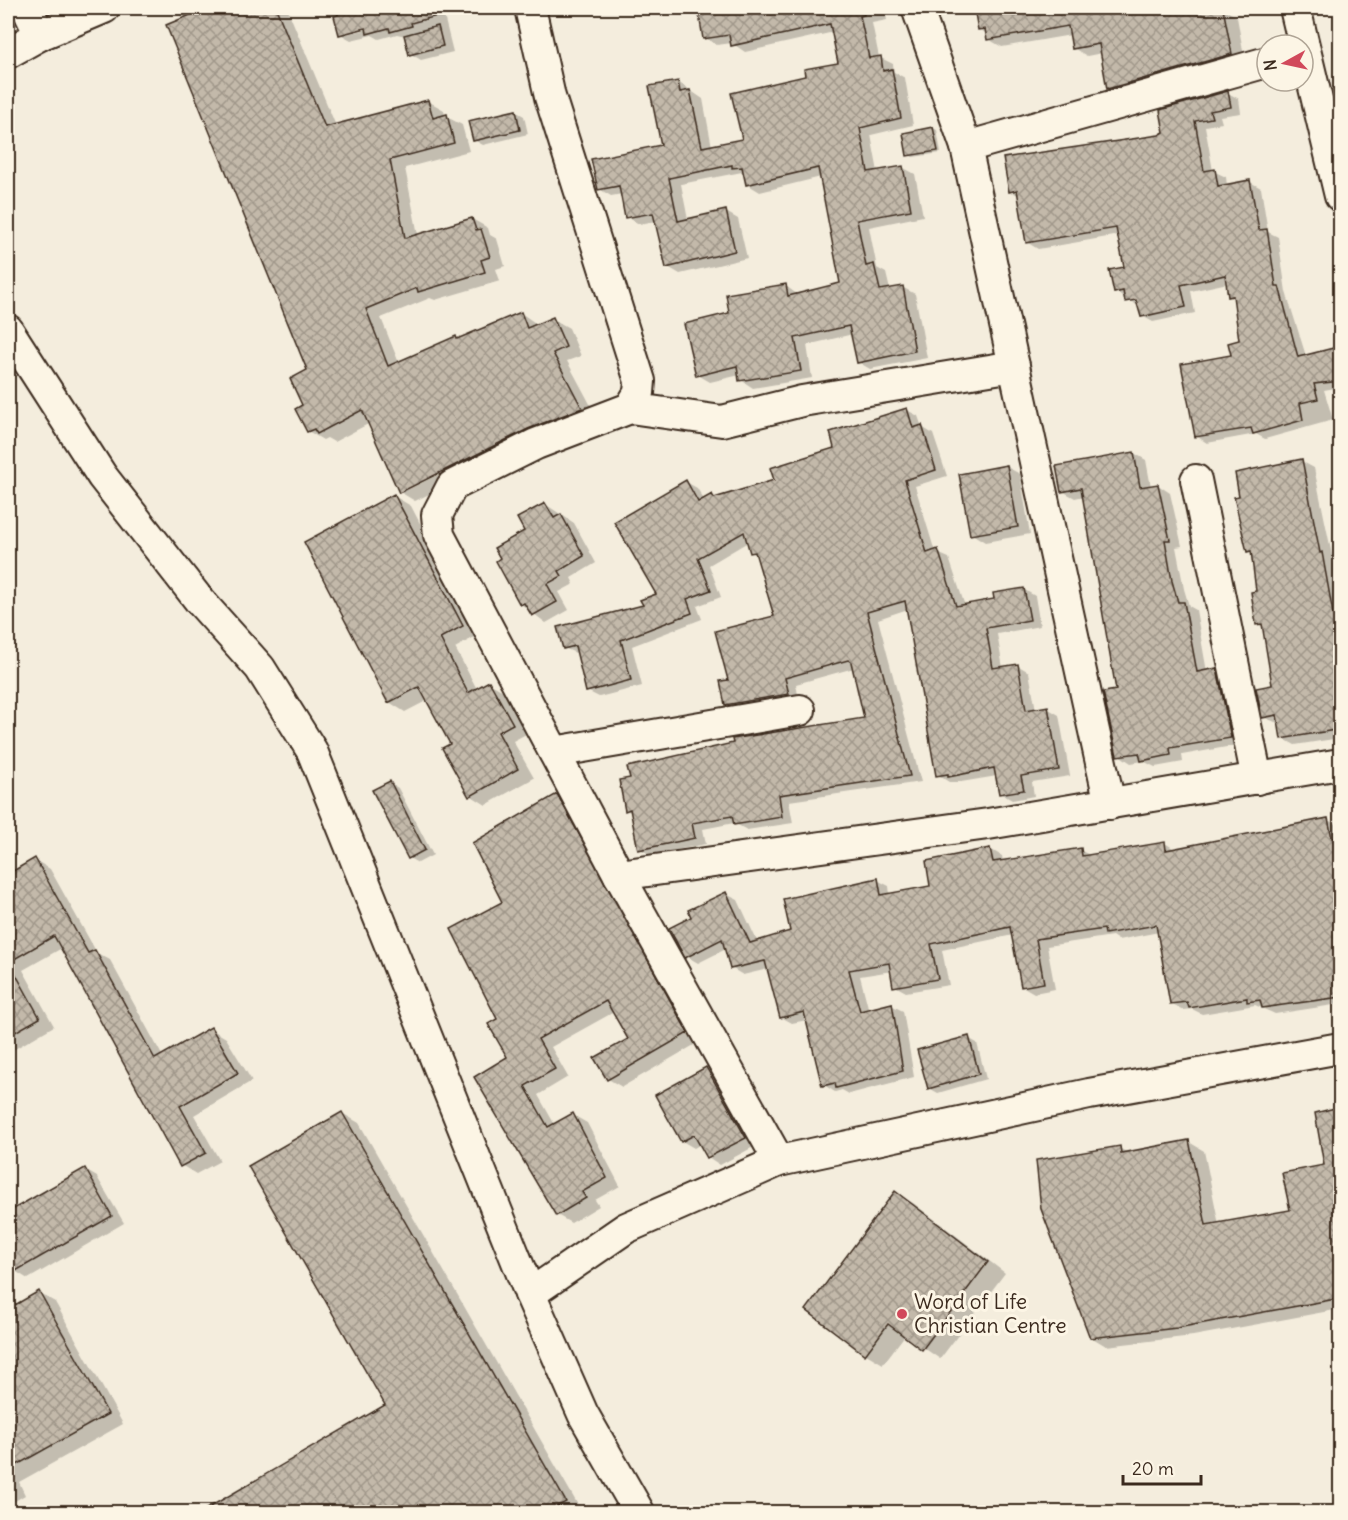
<svg xmlns="http://www.w3.org/2000/svg" width="1348" height="1520" viewBox="0 0 1348 1520" font-family="Delius,sans-serif">
  <defs>
    <pattern id="building-cross-hatch" width="8" height="8" patternUnits="userSpaceOnUse" patternTransform="scale(1.5)"><rect width="8" height="8" fill="#c3b9aa"/><path d="M0 0l8 8M0 8l8-8" fill="none" stroke="#a0978a"/></pattern>
  </defs>
  <rect width="100%" height="100%" fill="#f4eddd"/>
  <filter id="ink" filterUnits="userSpaceOnUse"><feTurbulence type="fractalNoise" baseFrequency=".0167" numOctaves="2"/><feDisplacementMap in="SourceGraphic" scale="12" xChannelSelector="R" yChannelSelector="G"/><feConvolveMatrix kernelMatrix="1 2 1 2 8 2 1 2 1" color-interpolation-filters="sRGB"/></filter>
  <g filter="url(#ink)">
    <!-- shadow -->
    <g fill="#0003" fill-rule="evenodd">
      <path d="M211 8H287L336 126 428 101 444 110 445 116 462 125 469 151 405 168 418 235 472 219 488 228 490 235 497 239 505 266 496 269 500 281 435 300 430 298 381 318 399 363 521 313 538 325 553 319 569 328 581 356 567 361 597 417 544 437 415 501 400 492 370 423 334 442 327 438 323 440 308 431 304 406 309 371 168 25ZM534 424 536 427 407 490V487Z"/>
      <path d="M338 8H442L453 52 421 60 411 54 406 36 397 34 379 39 372 35 351 40 340 34ZM373 25V28L347 34V31Z"/>
      <path d="M700 8H884L887 20 872 23 879 57 893 64 894 72 905 78 913 125 871 135 878 172 902 167 915 174 923 216 869 227 877 268 886 273 890 290 902 287 915 294 927 358 870 369 858 362 853 334 807 345 812 378 753 388 741 380 740 375 710 382 698 375 731 315 786 286 798 295 842 284 821 177 760 192 747 184 742 172 681 184 688 220 726 212 738 219 747 258 680 274 668 267 656 221 639 224 627 217 622 194 611 196 599 189 663 146 678 82 703 99 712 147 744 140 807 77 840 64 834 32 745 52 732 43 717 45 705 38Z"/>
      <path d="M975 8H1191L1192 15 1223 9 1237 17 1245 62 1122 96 1108 88 1102 53 1087 56 1073 48 1071 35 1002 47 988 39 987 34 979 29Z"/>
      <path d="M1228 93 1239 99 1241 113 1220 116 1222 123 1205 126 1213 171 1226 177 1227 186 1250 182 1261 188 1268 232 1278 237 1286 292 1306 356 1340 349V387L1324 390 1333 420 1265 439 1256 434 1207 443 1196 436 1241 341 1235 299 1230 296 1228 283 1191 291 1195 313 1153 322 1142 316 1140 307 1116 292 1126 268 1119 235 1038 249 1028 243 1020 196 1010 191 1005 159 1081 146 1086 149 1166 133Z"/>
      <path d="M515 111 524 116 528 134 483 145 474 140Z"/>
      <path d="M933 128 937 130 941 153 913 157 909 155Z"/>
      <path d="M907 410 918 416 922 427 933 434 947 476 915 486 935 552 949 558 965 606 996 600 1023 589 1035 596 1040 626 997 634 1003 668 1017 665 1029 672 1036 710 1047 708 1059 715 1070 776 1032 782 1034 796 1012 800 1000 793 997 776 961 782H949L938 775 908 609 878 619 921 782 789 801 793 823 747 830 734 823 703 829 706 844 651 855 640 849 631 812 626 810 866 719 854 668 796 684 799 700 738 711 727 704 730 681 776 617 758 556 751 552 748 542 709 565 721 597 697 606 702 619 632 646 642 686 599 697 587 691 578 654 564 648 645 607 658 595 686 482 697 488 704 500 712 495 717 498 776 481Z"/>
      <path d="M1134 453 1146 460 1151 487 1158 485 1170 493 1182 546 1176 547 1184 589 1189 606 1196 610 1207 672 1217 670 1229 677 1243 744 1182 755 1183 762 1155 767 1143 761 1131 763 1119 755 1118 691 1084 496 1075 498 1062 491Z"/>
      <path d="M1301 461 1314 468 1340 594V738L1295 745 1282 738 1280 724 1263 717 1274 687 1264 628 1258 624V593L1252 553 1248 551Z"/>
      <path d="M1007 467 1020 474 1030 534 985 542 972 534Z"/>
      <path d="M394 496 411 506 478 635 455 648 477 689 489 683 505 692 528 733 513 741 534 778 486 805 470 795 452 745 428 700 405 712 389 702Z"/>
      <path d="M545 504 574 523 596 563 571 578 574 584 559 592 569 610 546 623 521 604 526 531Z"/>
      <path d="M390 783 398 788 433 855 418 863 409 858Z"/>
      <path d="M557 796 571 804 701 1041 622 1087 608 1079 630 1040 614 1012 551 1047 568 1077 538 1095 555 1125 573 1115 587 1123 620 1186 595 1200 599 1206 571 1223 557 1215 499 1019 504 903Z"/>
      <path d="M1328 820 1339 826 1340 833V1004L1275 1014 1255 1005 1202 1014 1192 1009 1183 1010 1171 1003 1159 932 1118 940 1112 936 1047 946 1055 989 1034 993 1022 986 1013 935 942 950 949 985 906 992 895 986 892 971 860 976 869 1011 891 1005 903 1011 914 1077 849 1094 842 1090 835 1092 824 1085 807 1020 792 1023 781 1017 768 969 743 975 731 968 726 949 698 963 686 956 693 918 726 894 738 900 758 943 792 932 877 880 889 886 890 895 932 888 990 849 1002 856 1003 862 1080 850 1091 856 1165 843 1176 850Z"/>
      <path d="M35 860 50 869 97 953 110 960 163 1057 211 1029 226 1038 252 1081 194 1115 220 1161 196 1174 181 1165 62 948 23 970 54 1026 8 1053V876Z"/>
      <path d="M968 1038 977 1043 986 1079 938 1093 929 1088Z"/>
      <path d="M706 1068 719 1076 757 1145 720 1165 708 1157 701 1144 694 1148 682 1141Z"/>
      <path d="M1340 1108V1309L1193 1336 1106 1346 1091 1337 1119 1148 1128 1153 1189 1142 1204 1151 1219 1225 1292 1211 1326 1166 1316 1112Z"/>
      <path d="M342 1113 359 1123 582 1512H204L387 1406Z"/>
      <path d="M85 1170 97 1177 124 1223 28 1279 15 1271 8 1258V1214Z"/>
      <path d="M896 1193 913 1203 1005 1273 940 1359 905 1335 883 1364 866 1354Z"/>
      <path d="M39 1293 55 1302 123 1424 19 1482 25 1495 8 1505V1311Z"/>
    </g>
    <!-- building -->
    <g fill="url(#building-cross-hatch)" stroke="#3b2a1e" stroke-width="1.5">
      <path d="M207 8H276L325 127 428 100 433 118 447 114 454 143 390 160 405 238 472 218 476 230 481 229 490 257 481 260 485 272 418 292 417 288 366 309 388 366 456 336 457 339 521 312 527 328 553 317 566 347 553 353 582 408 528 429 399 493 362 410 317 434 314 429 307 432 295 409 302 405 290 379 307 370 166 25Z"/>
      <path d="M337 8H441V15L411 23 412 26 390 32 389 28 367 34 366 28 339 35 334 16 338 15Z"/>
      <path d="M698 8H863L864 15 860 16 869 58 881 56 883 71 892 69 901 118 860 128 868 172 903 166 911 210 857 220 866 266 874 264 880 290 903 286 915 351 857 363 849 326 795 338 801 371 739 381 737 366 696 376 684 324 729 313 726 294 786 284 788 296 840 283 818 168 746 185 742 167 732 168V165L669 178 678 221 726 210 735 251 666 268 653 213 625 218 619 186 598 190 591 159 661 145 649 86 678 81 680 92 690 90 702 147 742 139 731 93 805 76 804 69 838 63 830 24 731 46 729 35 703 39Z"/>
      <path d="M974 8H1223L1232 54 1107 89 1099 44 1072 49 1068 26 987 40 985 29 978 30Z"/>
      <path d="M438 26 443 46 409 55 404 35Z"/>
      <path d="M1228 91 1231 107 1210 111 1212 118 1195 121 1204 171 1215 169 1218 186 1250 180 1259 230 1267 229 1276 286H1279L1298 357 1341 346V381L1314 384 1318 399 1300 403 1303 420 1253 434 1251 428 1195 437 1181 364 1231 355 1228 343 1239 340 1233 296 1228 297 1225 275 1181 285 1186 307 1141 317 1136 300 1125 302 1123 291 1114 293 1109 270 1124 267 1116 228 1026 243 1017 190 1009 192 1003 158 1159 135 1164 132 1160 110Z"/>
      <path d="M516 110 520 130 473 141 468 121Z"/>
      <path d="M933 127 938 151 907 156 903 133Z"/>
      <path d="M907 408 913 428 922 425 936 470 905 480 927 553 938 549 956 606 994 599 993 593 1024 588 1030 620 986 628 993 668 1018 664 1026 710 1048 706 1059 770 1021 776 1024 790 999 794 994 768 948 777V774L936 776 905 601 867 612 910 776 779 795 782 817 734 825 732 816 692 823 695 838 638 850 630 809 625 811 619 780 630 778 627 767 733 743 732 739 864 718 851 662 848 660 785 678 789 694 725 705 720 681 728 680 715 631 774 616 755 552 750 553 744 532 698 558 711 590 687 599 692 613 621 640 631 680 586 692 575 646 563 649 557 627 643 605 640 600 656 594 614 522 686 480 698 502 712 494 714 498 774 480 770 468 834 448 830 432Z"/>
      <path d="M1134 452 1140 487 1158 484 1170 540H1165L1172 581 1178 602H1184L1197 672 1217 668 1231 738 1170 748 1171 755 1141 761 1139 753 1117 756 1103 692 1116 690 1081 488 1061 492 1056 466Z"/>
      <path d="M1302 459 1320 553 1322 552 1341 658V729L1281 739 1277 715 1262 718 1256 688 1272 685 1262 624 1256 625 1251 592 1256 591 1251 551 1247 552 1234 497 1239 496 1235 473Z"/>
      <path d="M1007 465 1018 527 970 535 959 474Z"/>
      <path d="M394 494 463 626 440 638 468 693 489 681 513 724 498 732 518 769 469 797 442 748 450 744 419 687 388 703 304 542Z"/>
      <path d="M545 503 554 518 561 514 584 556 559 571 562 576 547 584 557 602 532 616 524 603 520 605 496 561 500 558 494 548 524 531 517 518Z"/>
      <path d="M390 781 425 850 408 859 372 790Z"/>
      <path d="M557 794 688 1033 607 1080 594 1058 628 1039 606 1001 538 1039 555 1069 525 1086 548 1127 573 1113 607 1178 582 1192 586 1198 556 1216 474 1077 507 1057 488 1024 497 1019 451 929 502 902 472 843Z"/>
      <path d="M1328 818 1332 838 1341 836V997L1262 1008 1260 1000 1247 1002V998L1189 1008 1187 1002 1170 1004 1156 925 1105 934 1104 929 1036 939 1044 983 1021 987 1010 927 931 944 938 979 893 987 889 963 849 970 860 1011 892 1003 903 1071 836 1088 835 1083 822 1086 804 1012 780 1018 765 961 730 969 722 939 685 958 669 928 691 917 688 910 726 892 750 943 790 931 783 899 878 878 881 895 930 886 926 861 990 848 993 862 1081 848 1082 856 1165 842 1166 850Z"/>
      <path d="M35 858 88 953 95 950 155 1059 211 1027 238 1073 180 1106 206 1153 180 1167 54 936 9 962 40 1018 8 1036V874Z"/>
      <path d="M969 1036 979 1074 928 1089 917 1050Z"/>
      <path d="M706 1067 746 1138 707 1158 694 1135 681 1142 655 1095Z"/>
      <path d="M1335 1108 1341 1137 1340 1195H1335L1341 1225V1298L1177 1328 1090 1338 1041 1209 1036 1160 1120 1146 1121 1153 1189 1140 1206 1225 1290 1210 1282 1173 1324 1165 1315 1113Z"/>
      <path d="M342 1112 566 1502 547 1512H201L385 1405 248 1166Z"/>
      <path d="M85 1168 112 1216 14 1272 8 1261V1212Z"/>
      <path d="M895 1191 988 1262 922 1350 888 1324 865 1355 806 1310Z"/>
      <path d="M39 1291 108 1414 8 1470V1309Z"/>
    </g>
    <g fill="none" stroke-linecap="round" stroke-linejoin="round">
      <defs>
        <g id="minor">
          <path d="M530 8 550 97 640 381 639 393 630 408 536 444 452 486 437 515 439 535 619 875 779 1161"/>
          <path d="M917 8 966 147 1110 804"/>
          <path d="M1295 8 1340 196"/>
          <path d="M40 35 104 8"/>
          <path d="M8 53 40 35 27 8"/>
          <path d="M966 147 1267 62"/>
          <path d="M8 330 102 476 199 600 260 668 312 751 530 1294 583 1414 639 1512"/>
          <path d="M630 408 722 421 802 401 1014 366"/>
          <path d="M1196 480 1257 779"/>
          <path d="M554 752 800 710"/>
          <path d="M619 875 988 824 1340 764"/>
          <path d="M530 1294 626 1228 779 1161 1089 1094 1340 1048"/>
        </g>
      </defs>
      <!-- minor casing -->
      <use href="#minor" stroke="#3b2a1e" stroke-width="34"/>
      <!-- minor -->
      <use href="#minor" stroke="#fcf5e5" stroke-width="30"/>
    </g>
  </g>
  <!-- markers -->
  <circle fill="#d1495b" stroke="#fcf5e5" stroke-width="2" cx="902" cy="1314" r="6"/>
  <g text-anchor="middle" stroke-width="6" stroke-linejoin="round" paint-order="stroke">
    <!-- poi labels -->
    <g font-size="21" fill="#3b2a1e" stroke="#fcf5e5" text-anchor="start">
      <text x="914" y="1309">Word of Life<tspan x="914" dy="24">Christian Centre</tspan></text>
    </g>
  </g>
  <!-- margin -->
  <rect width="1348" height="1520" fill="none" stroke="#fcf5e5" stroke-width="30"/>
  <rect x="15" y="15" width="1318" height="1490" fill="none" stroke="#3b2a1e" stroke-width="2" filter="url(#ink)"/>
  <!-- north arrow -->
  <g transform="translate(1285 63) rotate(262)"><circle r="28" fill="#fcf5e5" stroke="#afa495" stroke-width="1.5"/>
  <path d="M0-4.5L10 22L0 15L-10 22Z" fill="#d1495b"/>
  <text y="-9" font-size="16" font-weight="bold" text-anchor="middle" fill="#3b2a1e">N</text>
  </g>
  <!-- scale -->
  <path d="M1123 1475v9h78v-9" fill="none" stroke="#3b2a1e" stroke-width="3"/>
  <text x="1132" y="1475" font-size="18" fill="#3b2a1e" stroke="#fcf5e5" stroke-width="4.5" paint-order="stroke">20 m</text>
</svg>
